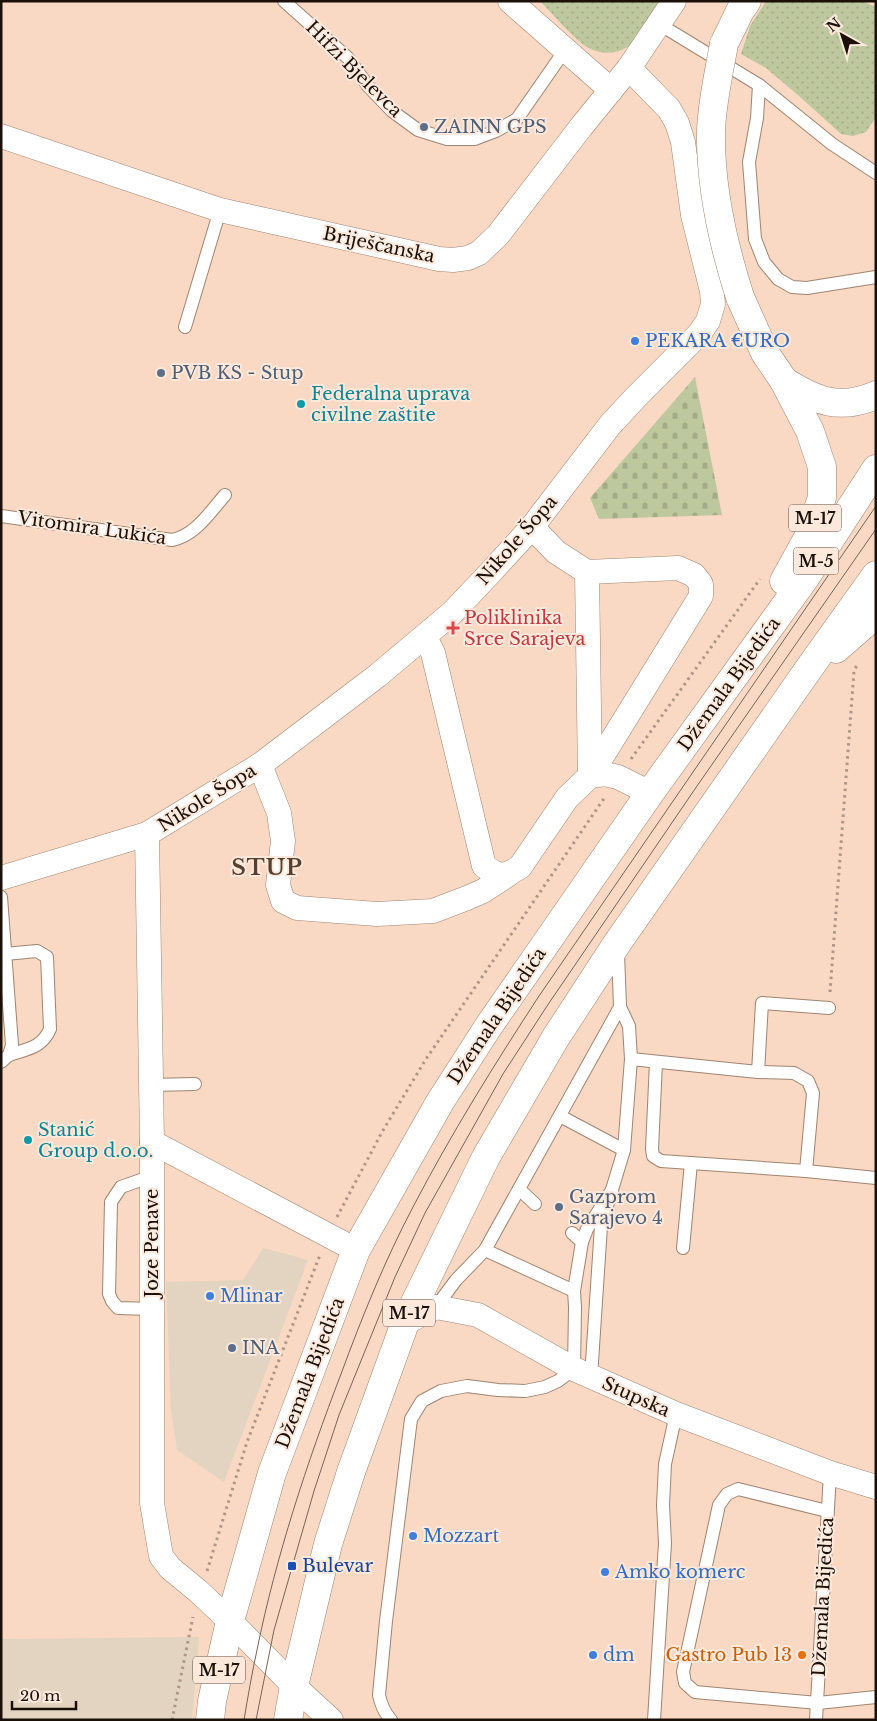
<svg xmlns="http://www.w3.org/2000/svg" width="877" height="1721" viewBox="0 0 877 1721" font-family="'Libre Baskerville',serif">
  <defs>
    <pattern id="grass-dots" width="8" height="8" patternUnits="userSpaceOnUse" patternTransform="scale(1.25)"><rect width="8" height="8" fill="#bec89f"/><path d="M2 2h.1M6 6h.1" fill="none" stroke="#a3ab87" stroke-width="1.8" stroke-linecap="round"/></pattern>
    <pattern id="cemetery-stones" width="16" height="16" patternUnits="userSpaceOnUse" patternTransform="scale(1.25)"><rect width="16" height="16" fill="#bec89f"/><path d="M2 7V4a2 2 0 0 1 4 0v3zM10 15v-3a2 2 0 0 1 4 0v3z" fill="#a3ab87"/></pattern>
  </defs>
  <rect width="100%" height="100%" fill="#f9d9c4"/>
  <!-- commercial -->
  <g fill="#e2d4c1">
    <path d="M263 1248 308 1260 224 1482 177 1450 171 1410 166 1282 243 1280Z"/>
    <path d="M199 1637 192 1720H1V1639Z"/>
  </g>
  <!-- grass -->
  <g fill="url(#grass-dots)">
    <path d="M540 1H662C654 13 647 26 639 37 625 54 602 58 584 45 570 35 553 14 540 1Z"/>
    <path d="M766 1H862L876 7V117L866 132 853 136 841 134 799 96 766 68 741 54 750 26Z"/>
  </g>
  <!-- cemetery -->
  <path fill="url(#cemetery-stones)" d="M695 377 722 515 599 519 590 498Z"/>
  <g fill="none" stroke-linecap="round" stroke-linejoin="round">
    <defs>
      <g id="service">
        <path d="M284 1 348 58 368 86 392 111 418 130 447 139H475L496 131 517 119 565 50"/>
        <path d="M659 24 759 85 832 144 876 173"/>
        <path d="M759 85 757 118 749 162 755 239 764 262 778 279 792 287 807 288 876 277"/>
        <path d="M185 327 220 210"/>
        <path d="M1 516 172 540C195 536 210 512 225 495"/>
        <path d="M1 897 12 1045 9 1055 1 1062"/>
        <path d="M5 954 37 951 47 957 50 1029C42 1048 27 1049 9 1055"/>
        <path d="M631 1059 758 1072 762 1003 829 1008"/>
        <path d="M656 1062 652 1149 653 1156 661 1161 806 1171 876 1178"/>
        <path d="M758 1072 794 1073 808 1081 813 1093 806 1171"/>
        <path d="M151 1085 195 1084"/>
        <path d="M560 1116 624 1150"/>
        <path d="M152 1176 121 1187 111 1202 109 1294 112 1301 118 1308 152 1309"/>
        <path d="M519 1189 535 1204"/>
        <path d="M572 1233 582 1242"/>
        <path d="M683 1248 691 1163"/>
        <path d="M485 1250 574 1291"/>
        <path d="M436 1307 456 1280 485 1250 620 1007 618 953"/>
        <path d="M591 1377 601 1226 624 1150 631 1059 629 1026 620 1007"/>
        <path d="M827 1511 738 1489 727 1494 719 1505 683 1672 685 1683 695 1692 818 1703 876 1697"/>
        <path d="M391 1720C384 1712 381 1705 379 1695L386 1621 411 1419 422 1401 441 1391 467 1386 498 1390 525 1391 545 1387 558 1381 574 1369 575 1307 574 1291 582 1242 587 1229 612 1190"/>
        <path d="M654 1720 665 1543 663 1505 665 1464 676 1414"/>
        <path d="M816 1720 830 1473"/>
      </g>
      <g id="minor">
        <path d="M510 1 611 90"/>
        <path d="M1 136 220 210 439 259 453 260 468 258 479 253 498 235 581 127 629 68 674 1"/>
        <path d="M532 527 556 552 587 572 678 568 694 575 701 584V596L590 776"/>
        <path d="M587 572 590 776"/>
        <path d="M425 637 433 653 484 866C499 877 504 877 520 867L567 798 590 776 605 774 618 777 650 793"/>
        <path d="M260 765 279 813 283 841 278 885 283 901 297 908 377 914 433 911 467 898 483 891 509 874"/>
        <path d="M147 834 152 1142V1503L161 1556 170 1568 198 1591 230 1621 294 1686 331 1720"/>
        <path d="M1 878 147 834 260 765 377 676 452 613 489 574 532 527 610 425 636 397 699 334 708 321 713 304 712 291 693 215 683 142 677 123 669 109 629 68"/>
        <path d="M152 1142 356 1250"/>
        <path d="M405 1323 436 1307 478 1315 574 1369 676 1414 830 1473 876 1487"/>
      </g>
      <g id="primary">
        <path d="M724 44 740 11 747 1"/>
        <path d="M740 297 765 353 784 381 810 431 822 467V497L810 534 784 581"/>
        <path d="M784 381C816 401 839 411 876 395"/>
        <path d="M836 649 876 614"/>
        <path d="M210 1720 212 1701 230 1621 272 1473 356 1250 440 1102 488 1027 650 793 805 578 876 469"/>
        <path d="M288 1720 294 1686 328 1544 351 1472 405 1323 486 1157 556 1037 618 942 810 667 876 575"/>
      </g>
    </defs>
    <!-- service casing -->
    <use href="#service" stroke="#a08470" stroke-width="14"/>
    <!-- minor casing -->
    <use href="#minor" stroke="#a08470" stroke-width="25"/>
    <!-- primary casing -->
    <use href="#primary" stroke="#a08470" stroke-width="29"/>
    <!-- path -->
    <g stroke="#ae9585" stroke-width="3" stroke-dasharray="2.5 4" stroke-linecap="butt">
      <path d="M631 759 760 579"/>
      <path d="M830 992 854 671 857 665"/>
      <path d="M337 1217 382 1132 426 1059 605 797"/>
      <path d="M207 1571 247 1442 320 1255"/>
      <path d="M172 1720 193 1617"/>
    </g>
    <!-- service -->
    <use href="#service" stroke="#fff" stroke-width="12"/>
    <!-- minor -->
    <use href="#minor" stroke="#fff" stroke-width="24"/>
    <!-- primary -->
    <use href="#primary" stroke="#fff" stroke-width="28"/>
    <!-- tram -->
    <g stroke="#776456" stroke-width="1">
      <path d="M244 1720C248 1696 252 1673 257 1650 276 1556 307 1463 341 1374 362 1317 385 1260 413 1207 451 1134 494 1065 539 996L876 506"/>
      <path d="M256 1720 274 1630 314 1491 339 1415 395 1277 425 1213 503 1074 547 1006 697 786 876 529"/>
    </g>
    <defs>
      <path id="primary-bridge" d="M724 44C719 72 712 102 711 131 710 188 723 244 740 297"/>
    </defs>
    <!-- primary-bridge casing -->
    <use href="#primary-bridge" stroke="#a08470" stroke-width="29" stroke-linecap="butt"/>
    <!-- primary-bridge -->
    <use href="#primary-bridge" stroke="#fff" stroke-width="28"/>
  </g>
  <!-- markers -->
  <g fill="#5c6f8a" stroke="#fce9dc" stroke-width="2">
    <circle cx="424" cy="127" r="5"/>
    <circle cx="161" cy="373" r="5"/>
    <circle cx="559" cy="1207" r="5"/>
    <circle cx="232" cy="1348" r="5"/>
  </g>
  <g fill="#3f7fe0" stroke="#fce9dc" stroke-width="2">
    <circle cx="635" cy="341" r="5"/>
    <circle cx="210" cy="1296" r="5"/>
    <circle cx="413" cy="1536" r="5"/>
    <circle cx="605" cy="1572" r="5"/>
    <circle cx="593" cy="1655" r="5"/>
  </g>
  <g fill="#0f9aa8" stroke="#fce9dc" stroke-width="2">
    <circle cx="301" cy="404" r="5"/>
    <circle cx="28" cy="1140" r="5"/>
  </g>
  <path fill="#e0444e" stroke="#fce9dc" stroke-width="2" d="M450.5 620.5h5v5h5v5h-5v5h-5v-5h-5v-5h5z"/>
  <rect fill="#1a4fb4" stroke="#fce9dc" stroke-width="2" x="287" y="1561" width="10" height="10" rx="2.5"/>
  <circle fill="#e8710a" stroke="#fce9dc" stroke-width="2" cx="802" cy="1655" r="5"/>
  <g text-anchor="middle" stroke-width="4" stroke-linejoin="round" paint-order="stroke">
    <!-- shield labels -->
    <g fill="#fce9dc" stroke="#5e5148" stroke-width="1">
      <rect x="789" y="504.5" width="52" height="27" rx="4"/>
      <rect x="793.5" y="547.5" width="45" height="27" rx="4"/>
      <rect x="383" y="1299.5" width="52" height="27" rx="4"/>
      <rect x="193" y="1656.5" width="52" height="27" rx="4"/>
    </g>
    <g font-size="16" font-weight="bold" fill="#1a1008">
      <text x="815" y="524">M-17</text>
      <text x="816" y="567">M-5</text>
      <text x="409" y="1319">M-17</text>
      <text x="219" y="1676">M-17</text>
    </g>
    <!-- street labels -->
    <g font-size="18" fill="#1a1008" stroke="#fce9dc">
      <text transform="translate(354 69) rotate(45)" y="6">Hifzi Bjelevca</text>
      <text transform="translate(379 245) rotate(12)" y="6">Briješčanska</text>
      <text transform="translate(92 528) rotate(8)" y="6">Vitomira Lukića</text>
      <text transform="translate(517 540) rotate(-49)" y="6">Nikole Šopa</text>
      <text transform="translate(729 684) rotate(-54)" y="6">Džemala Bijedića</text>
      <text transform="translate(207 798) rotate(-32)" y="6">Nikole Šopa</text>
      <text transform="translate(497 1016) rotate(-56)" y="6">Džemala Bijedića</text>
      <text transform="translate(152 1243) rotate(-90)" y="6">Joze Penave</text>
      <text transform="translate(310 1373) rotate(-69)" y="6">Džemala Bijedića</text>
      <text transform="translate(636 1397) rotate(24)" y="6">Stupska</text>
      <text transform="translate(823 1597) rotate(-87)" y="6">Džemala Bijedića</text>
    </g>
    <!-- service labels -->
    <g font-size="18" fill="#4e5e75" stroke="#fce9dc" text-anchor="start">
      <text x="434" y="133">ZAINN GPS</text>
      <text x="171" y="379">PVB KS - Stup</text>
      <text x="569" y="1203">Gazprom<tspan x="569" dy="21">Sarajevo 4</tspan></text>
      <text x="242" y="1354">INA</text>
    </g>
    <!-- shop labels -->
    <g font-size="18" fill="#366cbe" stroke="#fce9dc" text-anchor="start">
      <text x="645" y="347">PEKARA €URO</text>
      <text x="220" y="1302">Mlinar</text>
      <text x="423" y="1542">Mozzart</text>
      <text x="615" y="1578">Amko komerc</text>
      <text x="603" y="1661">dm</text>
    </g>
    <!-- culture labels -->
    <g font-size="18" fill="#0d838f" stroke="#fce9dc" text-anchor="start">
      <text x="311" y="400">Federalna uprava<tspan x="311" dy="21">civilne zaštite</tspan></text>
      <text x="38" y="1136">Stanić<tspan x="38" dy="21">Group d.o.o.</tspan></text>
    </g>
    <!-- health labels -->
    <g font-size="18" fill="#be3a42" stroke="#fce9dc" text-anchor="start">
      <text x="464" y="624">Poliklinika<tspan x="464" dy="21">Srce Sarajeva</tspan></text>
    </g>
    <!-- transit labels -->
    <g font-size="18" fill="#164399" stroke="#fce9dc" text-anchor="start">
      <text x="302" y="1572">Bulevar</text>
    </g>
    <!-- food labels -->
    <g font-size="18" fill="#c56008" stroke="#fce9dc" text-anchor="end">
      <text x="792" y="1661">Gastro Pub 13</text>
    </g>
    <!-- district labels -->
    <g font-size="22" font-weight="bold" letter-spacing="1" fill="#59402e" stroke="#fce9dc">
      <text x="267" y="875">STUP</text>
    </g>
  </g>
  <!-- border -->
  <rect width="877" height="1721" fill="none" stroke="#1a1008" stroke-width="5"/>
  <!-- north arrow -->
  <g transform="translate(842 35) rotate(321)" stroke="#fce9dc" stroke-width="4" paint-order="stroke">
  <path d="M0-4L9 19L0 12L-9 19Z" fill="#1a1008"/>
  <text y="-8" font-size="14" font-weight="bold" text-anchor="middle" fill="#1a1008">N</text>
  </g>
  <!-- scale -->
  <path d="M12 1701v8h64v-8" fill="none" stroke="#1a1008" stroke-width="2.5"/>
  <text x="20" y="1701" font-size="15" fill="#1a1008" stroke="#fce9dc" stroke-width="4" paint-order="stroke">20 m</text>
</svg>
